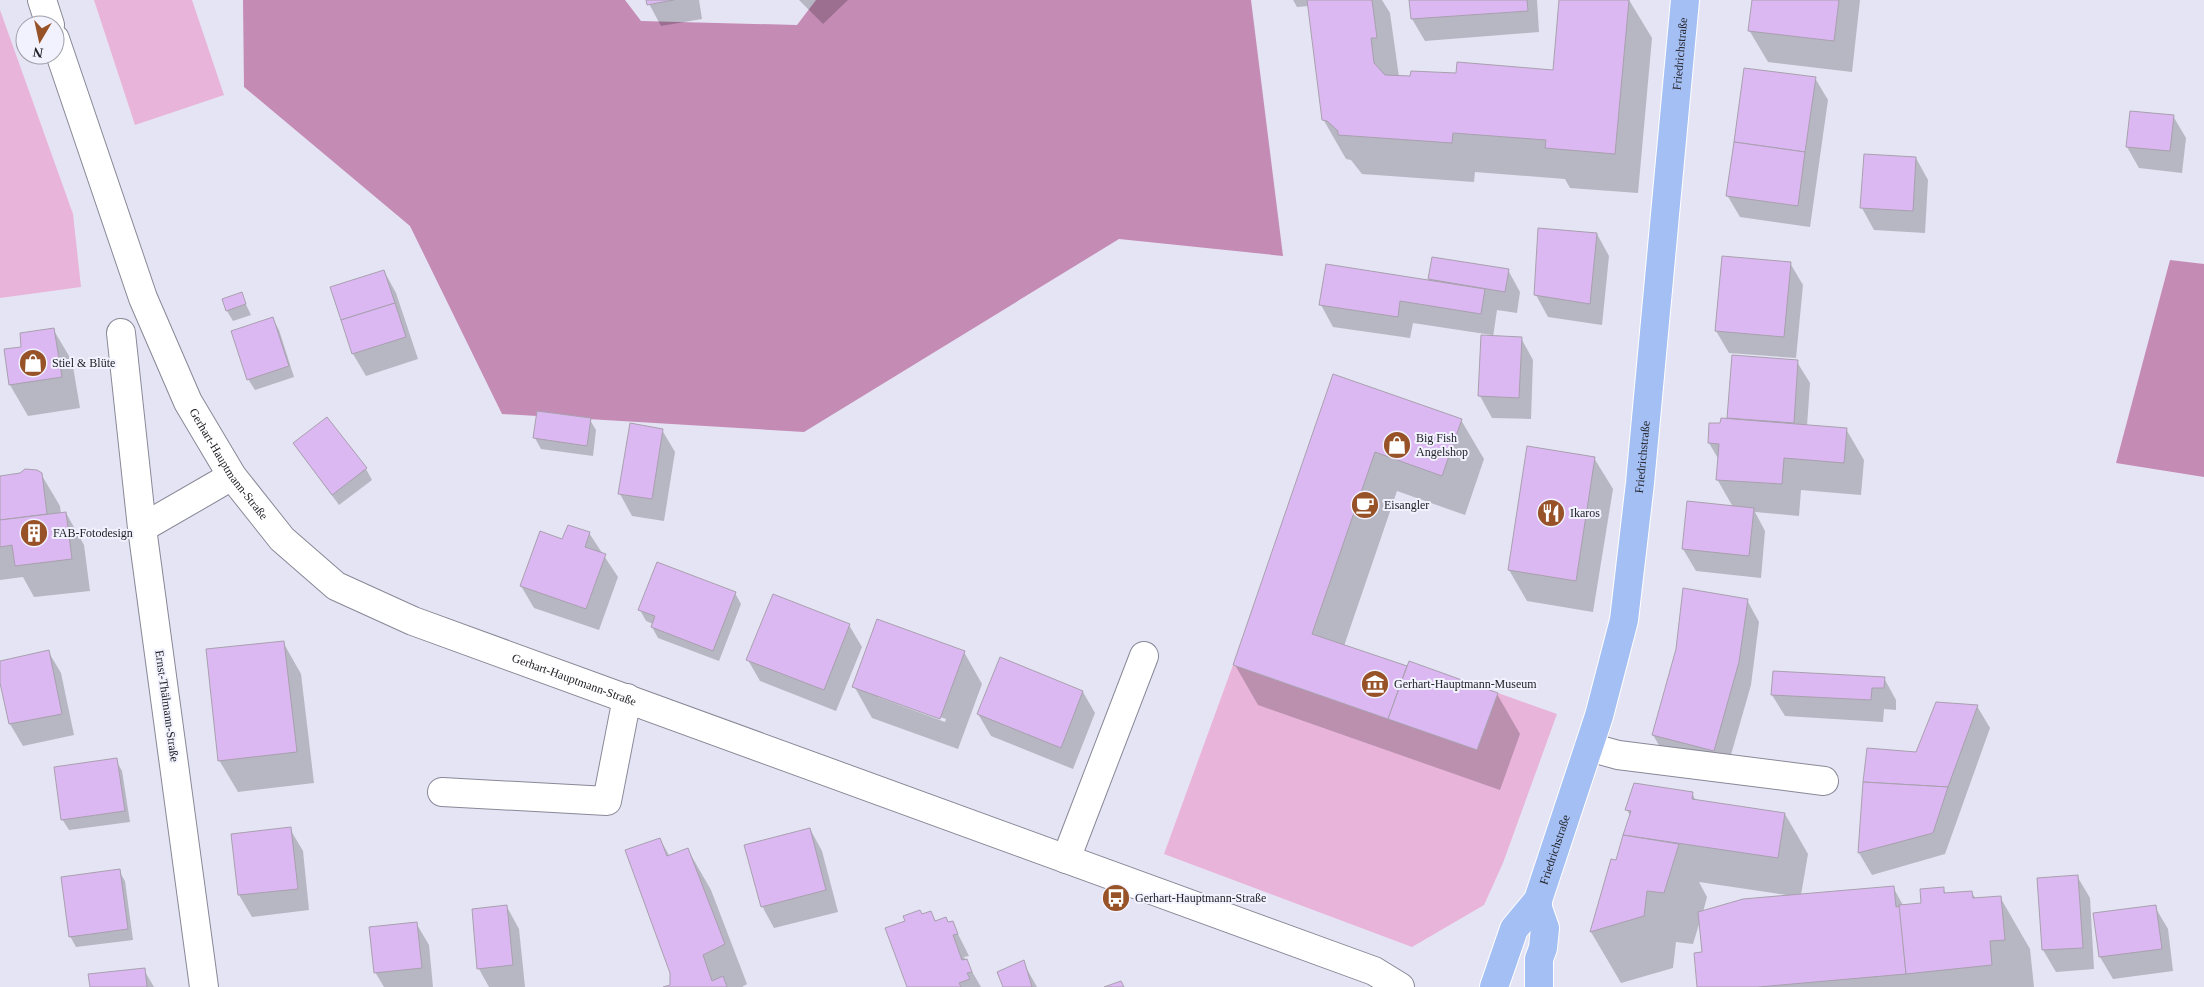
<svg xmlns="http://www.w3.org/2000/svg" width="2204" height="987" viewBox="0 0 2204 987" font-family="Georgia,serif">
  <rect width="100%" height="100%" fill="#e5e4f4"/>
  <!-- green -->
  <g fill="#e9b4da">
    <path d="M94 0H192L224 95 135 125Z"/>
    <path d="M0 10 73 214 81 287 0 298Z"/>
    <path d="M1233 665 1477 750 1498 693 1557 714 1503 863 1484 905 1412 947 1164 854Z"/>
  </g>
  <!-- forest -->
  <g fill="#c48bb5">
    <path d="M243 0H625L641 21 797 25 816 0H1251L1283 256 1119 239 804 432 502 414 410 226 244 87Z"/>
    <path d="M2170 260 2204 264V477L2116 463Z"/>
  </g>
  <!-- shadow -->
  <g fill="#0003" fill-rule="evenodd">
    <path d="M647 0H699L702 19 661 26Z"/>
    <path d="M799 0H848L823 24Z"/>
    <path d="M1293 0H1382L1390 13 1399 77 1554 72 1560 0H1629L1652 38 1638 193 1570 188 1565 179 1475 172 1474 182 1362 174 1351 160 1346 159 1323 119 1309 6 1297 7Z"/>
    <path d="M1410 0H1537L1539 32 1425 41 1412 19Z"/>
    <path d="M1753 0H1860L1852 72 1768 62 1749 30Z"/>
    <path d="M1815 78 1828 100 1810 227 1740 217 1727 195Z"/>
    <path d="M2173 116 2186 138 2182 173 2139 168 2127 147Z"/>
    <path d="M1916 158 1928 180 1925 233 1874 230 1862 208Z"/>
    <path d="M1597 234 1609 256 1602 325 1548 317 1536 295Z"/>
    <path d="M1433 258 1508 270 1520 292 1517 313 1497 310 1493 337 1521 338 1533 360 1531 419 1492 418 1480 396 1492 335 1413 323 1410 338 1333 327 1321 305 1429 281Z"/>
    <path d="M1790 263 1803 285 1796 358 1729 353 1716 331Z"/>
    <path d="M384 271 396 293 418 359 366 376 353 354 332 288Z"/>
    <path d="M241 294 251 315 233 321 227 311Z"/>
    <path d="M273 319 279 330 294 377 255 390 248 379Z"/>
    <path d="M53 329 72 361 80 408 28 416 10 385Z"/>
    <path d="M1797 362 1810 383 1807 426 1846 429 1864 460 1861 495 1801 490 1799 516 1755 512 1765 531 1761 578 1696 571 1683 549 1733 507 1717 479 1719 460 1709 443 1721 425 1729 420 1728 418Z"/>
    <path d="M1334 376 1461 420 1484 459 1465 515 1397 491 1344 646 1497 694 1520 734 1500 790 1258 705 1235 665Z"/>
    <path d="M590 420 596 430 593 456 541 449 535 438Z"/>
    <path d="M662 430 675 452 664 521 632 516 620 494Z"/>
    <path d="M294 444 366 469 372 480 339 505Z"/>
    <path d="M1594 458 1613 489 1593 612 1527 601 1509 570Z"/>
    <path d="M41 474 60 506 61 514 66 513 84 545 90 591 34 597 23 577 0 580V588V477Z"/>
    <path d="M589 533 618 577 599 630 534 608 521 586 563 541Z"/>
    <path d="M735 593 741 604 719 661 658 638 652 627 653 624 646 621 640 610Z"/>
    <path d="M1747 600 1759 622 1751 685 1726 772 1666 757 1653 735 1677 649Z"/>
    <path d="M849 625 862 647 836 711 760 681 748 660Z"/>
    <path d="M283 642 301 674 314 783 238 792 219 760Z"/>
    <path d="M48 651 61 673 74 735 23 746 10 724 0 677V662Z"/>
    <path d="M964 652 982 684 958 749 872 718 854 686ZM878 695 946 719 945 722 878 697Z"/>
    <path d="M1884 678 1896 700V710L1884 709 1883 722 1785 716 1772 695Z"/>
    <path d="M1083 692 1095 713 1073 769 991 736 978 714Z"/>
    <path d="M1977 706 1990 728 1945 854 1872 875 1859 853 1868 749 1917 754Z"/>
    <path d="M116 760 122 771 130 822 69 830 62 819Z"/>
    <path d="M1692 793 1696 801 1785 814 1808 854 1801 895 1893 887 1904 907 1922 904 1943 888 1946 894 1971 892 1976 899 2000 897 2030 949 2034 987H1698L1703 953 1700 921 1693 944 1676 942 1673 968 1621 983 1591 932 1617 862 1631 817 1627 810ZM1699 882 1787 895 1703 912 1707 897Z"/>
    <path d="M290 829 303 851 309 910 252 917 239 895 232 835Z"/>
    <path d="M810 829 822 851 838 912 774 928 762 906Z"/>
    <path d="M660 839 670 857 688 850 711 890 747 984 742 987H668L671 986V972Z"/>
    <path d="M119 871 125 881 133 940 76 947 70 936Z"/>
    <path d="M2077 876 2090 898 2094 969 2056 972 2043 950Z"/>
    <path d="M507 907 519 929 525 987H489L479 969Z"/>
    <path d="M2155 907 2168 929 2173 971 2113 979 2100 957Z"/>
    <path d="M931 912 936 922H952L969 956 964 957 966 961 981 987H908L922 915Z"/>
    <path d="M416 923 429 945 433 987H384L375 972Z"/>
    <path d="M1023 962 1037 987H1004Z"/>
    <path d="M144 970 154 987H91Z"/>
  </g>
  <!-- building -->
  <g fill="#dcb8f2" stroke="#a8a0ae">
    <path d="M646 0H674L647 5Z"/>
    <path d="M1307 0H1372L1377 38H1371L1374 63 1385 75 1410 76 1411 71 1456 73 1457 62 1553 70 1559 0H1629L1615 154 1545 148 1546 140 1453 133 1452 143 1338 135V131L1327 121 1322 120Z"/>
    <path d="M1409 0H1527L1528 11 1411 19Z"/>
    <path d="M1752 0H1839L1834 41 1748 31Z"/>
    <path d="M1744 68 1816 77 1805 152 1734 142Z"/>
    <path d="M2130 111 2174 115 2170 151 2126 147Z"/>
    <path d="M1734 142 1805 152 1798 206 1726 196Z"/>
    <path d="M1864 154 1916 157 1913 211 1860 208Z"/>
    <path d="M1538 228 1597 233 1590 304 1534 295Z"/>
    <path d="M1722 256 1791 262 1784 337 1715 331Z"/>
    <path d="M1432 257 1509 269 1505 292 1428 279Z"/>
    <path d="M1326 264 1485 289 1481 314 1400 301 1398 317 1319 305Z"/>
    <path d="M384 270 395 303 341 320 330 287Z"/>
    <path d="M242 292 246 304 226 311 222 299Z"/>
    <path d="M395 303 406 337 352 354 341 320Z"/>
    <path d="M273 317 289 366 247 380 231 331Z"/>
    <path d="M54 328 62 377 9 385 4 349 21 347 20 333Z"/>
    <path d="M1481 335 1522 337 1519 398 1478 396Z"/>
    <path d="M1732 355 1798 360 1794 423 1727 418Z"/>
    <path d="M1333 374 1462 419 1442 476 1375 452 1312 634 1407 666 1388 719 1233 665Z"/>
    <path d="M537 411 591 418 587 446 533 438Z"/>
    <path d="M327 417 367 468 332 495 293 443Z"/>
    <path d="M1721 418 1847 428 1844 463 1784 458 1782 484 1716 480 1719 444 1708 443 1709 423H1720Z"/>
    <path d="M630 423 663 429 652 499 618 494Z"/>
    <path d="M1527 446 1595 457 1576 581 1508 570Z"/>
    <path d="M25 469 37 470 42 473 47 514 0 520V476L20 473Z"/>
    <path d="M1687 501 1754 508 1749 556 1682 549Z"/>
    <path d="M66 512 72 559 15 566 12 545 0 547V520Z"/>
    <path d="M568 525 590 532 585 547 606 554 586 609 520 586 540 531 562 539Z"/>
    <path d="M657 562 736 592 713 651 651 627 655 616 638 610Z"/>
    <path d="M1683 588 1748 599 1739 662 1714 751 1652 735 1676 649Z"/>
    <path d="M773 594 850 624 824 690 746 660Z"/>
    <path d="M877 619 965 651 940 719 852 687Z"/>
    <path d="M284 641 297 752 218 761 206 649Z"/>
    <path d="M49 650 62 714 9 724 0 683V661Z"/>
    <path d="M1000 657 1083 691 1061 748 977 714Z"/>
    <path d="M1409 661 1498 693 1477 750 1388 719Z"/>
    <path d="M1773 671 1885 677 1884 688H1872L1871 700 1771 695Z"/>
    <path d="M1936 702 1978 705 1948 787 1863 782 1867 748 1916 752Z"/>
    <path d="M117 758 125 811 61 820 54 767Z"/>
    <path d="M1863 782 1948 787 1933 833 1858 853Z"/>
    <path d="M1634 783 1693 792 1692 799 1785 813 1778 858 1623 835 1631 811 1625 810Z"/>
    <path d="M291 827 298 889 238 895 231 834Z"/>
    <path d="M810 828 826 890 761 907 744 845Z"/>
    <path d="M1623 835 1679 844 1664 893 1647 891 1644 916 1590 932 1611 859 1616 860Z"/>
    <path d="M660 838 667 856 688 848 725 944 703 955 712 981 723 976 727 987H663L670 985V973L625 850Z"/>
    <path d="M120 869 128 929 69 937 61 877Z"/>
    <path d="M2078 875 2083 948 2042 950 2037 878Z"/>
    <path d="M1894 886 1896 907 1900 906 1906 974 1758 987H1697L1694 953 1702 952 1698 912 1743 899Z"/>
    <path d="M1944 887V893L1972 891 1973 898 2001 896 2005 940 1990 941 1992 965 1906 974 1899 905 1921 903 1920 889Z"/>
    <path d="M507 905 513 965 477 969 472 909Z"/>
    <path d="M2156 905 2162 949 2099 957 2093 913Z"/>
    <path d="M920 910 922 914 931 911 935 921 946 917 948 922 953 921 958 934 953 935 962 960 967 959 972 972 967 973 970 979 959 983 961 987H907L885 928 905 921 903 916Z"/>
    <path d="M417 922 422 968 374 973 369 927Z"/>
    <path d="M1024 960 1032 987H1003L997 972Z"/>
    <path d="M145 968 147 987H90L88 974Z"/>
    <path d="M1121 981 1124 987H1104Z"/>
  </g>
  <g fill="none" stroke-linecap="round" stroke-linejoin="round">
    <defs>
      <g id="minor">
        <path d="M42 0 50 25"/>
        <path id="s1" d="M55 39 143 298 188 402 232 476 282 539 336 586 413 621 1374 971 1400 987"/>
        <path d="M121 333 142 528"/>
        <path d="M1589 747 1618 755 1824 781"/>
        <path d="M442 792 607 801 627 698"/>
        <path d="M1066 859 1144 656"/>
        <path d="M204 987 142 528 232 476"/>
      </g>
      <g id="major">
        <path d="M1538 900V908L1545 928 1543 948 1539 959V987"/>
        <path id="s2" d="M1494 987 1514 929 1538 900 1599 716 1624 620 1640 483 1685 0"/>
      </g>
    </defs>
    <!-- minor casing -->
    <use href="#minor" stroke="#888897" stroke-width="30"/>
    <!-- major casing -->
    <use href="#major" stroke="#fff" stroke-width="30"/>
    <!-- minor -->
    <use href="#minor" stroke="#fff" stroke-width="28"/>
    <!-- major -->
    <use href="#major" stroke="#a4bff4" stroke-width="28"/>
  </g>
  <!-- icons -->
  <defs>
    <symbol id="shop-disc" viewBox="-11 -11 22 22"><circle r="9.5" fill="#975227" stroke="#f2f2ff"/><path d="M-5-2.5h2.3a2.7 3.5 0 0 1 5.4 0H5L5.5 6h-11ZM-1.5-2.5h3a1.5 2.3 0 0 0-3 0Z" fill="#fff"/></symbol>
    <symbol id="cafe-disc" viewBox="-11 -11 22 22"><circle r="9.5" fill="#975227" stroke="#f2f2ff"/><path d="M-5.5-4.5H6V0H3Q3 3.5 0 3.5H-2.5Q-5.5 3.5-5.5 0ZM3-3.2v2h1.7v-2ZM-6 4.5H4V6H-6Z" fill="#fff"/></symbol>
    <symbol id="restaurant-disc" viewBox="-11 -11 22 22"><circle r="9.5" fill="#975227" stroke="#f2f2ff"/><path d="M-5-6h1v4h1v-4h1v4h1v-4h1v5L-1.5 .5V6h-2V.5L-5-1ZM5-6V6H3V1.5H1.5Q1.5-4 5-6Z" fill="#fff"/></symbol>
    <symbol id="building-disc" viewBox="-11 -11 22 22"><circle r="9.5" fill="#975227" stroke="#f2f2ff"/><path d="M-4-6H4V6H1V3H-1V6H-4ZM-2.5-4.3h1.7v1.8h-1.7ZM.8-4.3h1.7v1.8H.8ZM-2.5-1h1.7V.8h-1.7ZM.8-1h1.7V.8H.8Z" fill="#fff"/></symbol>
    <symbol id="museum-disc" viewBox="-11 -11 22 22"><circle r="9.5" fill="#975227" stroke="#f2f2ff"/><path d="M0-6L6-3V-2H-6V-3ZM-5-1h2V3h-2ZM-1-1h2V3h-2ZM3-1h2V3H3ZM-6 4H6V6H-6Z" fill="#fff"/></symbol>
    <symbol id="bus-disc" viewBox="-11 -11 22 22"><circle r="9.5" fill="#975227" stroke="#f2f2ff"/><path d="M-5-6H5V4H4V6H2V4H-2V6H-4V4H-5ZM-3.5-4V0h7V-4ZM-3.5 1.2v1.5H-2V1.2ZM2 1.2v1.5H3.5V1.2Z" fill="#fff"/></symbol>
  </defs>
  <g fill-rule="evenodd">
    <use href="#shop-disc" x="17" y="347" width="32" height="32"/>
    <use href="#shop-disc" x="1381" y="429" width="32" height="32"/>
    <use href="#cafe-disc" x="1349" y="489" width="32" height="32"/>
    <use href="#restaurant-disc" x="1535" y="497" width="32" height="32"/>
    <use href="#building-disc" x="18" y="517" width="32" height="32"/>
    <use href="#museum-disc" x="1359" y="668" width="32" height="32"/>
    <use href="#bus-disc" x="1100" y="882" width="32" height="32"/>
  </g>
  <g text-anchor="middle" stroke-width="4" stroke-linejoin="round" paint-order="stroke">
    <!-- street labels -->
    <g font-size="12" fill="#222228" stroke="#f2f2ff">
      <text dy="4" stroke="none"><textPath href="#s2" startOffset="961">Friedrichstraße</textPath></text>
      <text dy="4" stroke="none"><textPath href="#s2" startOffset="556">Friedrichstraße</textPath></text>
      <text dy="4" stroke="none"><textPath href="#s1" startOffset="461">Gerhart-Hauptmann-Straße</textPath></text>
      <text dy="4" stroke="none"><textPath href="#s1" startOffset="881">Gerhart-Hauptmann-Straße</textPath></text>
      <text transform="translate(167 706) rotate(82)" y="4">Ernst-Thälmann-Straße</text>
      <text dy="4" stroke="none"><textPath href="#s2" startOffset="152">Friedrichstraße</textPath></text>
    </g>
    <!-- poi labels -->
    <g font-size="12" fill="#222228" stroke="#f2f2ff" text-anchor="start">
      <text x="52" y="367">Stiel &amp; Blüte</text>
      <text x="1416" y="442">Big Fish<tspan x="1416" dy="14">Angelshop</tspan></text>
      <text x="1384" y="509">Eisangler</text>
      <text x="1570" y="517">Ikaros</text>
      <text x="53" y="537">FAB-Fotodesign</text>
      <text x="1394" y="688">Gerhart-Hauptmann-Museum</text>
      <text x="1135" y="902">Gerhart-Hauptmann-Straße</text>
    </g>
  </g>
  <!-- north arrow -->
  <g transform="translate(40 40) rotate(189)"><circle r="24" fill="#f2f2ff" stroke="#9f9fa9"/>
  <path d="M0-4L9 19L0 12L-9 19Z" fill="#975227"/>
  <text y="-8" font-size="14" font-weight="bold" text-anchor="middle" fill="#222228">N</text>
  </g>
</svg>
